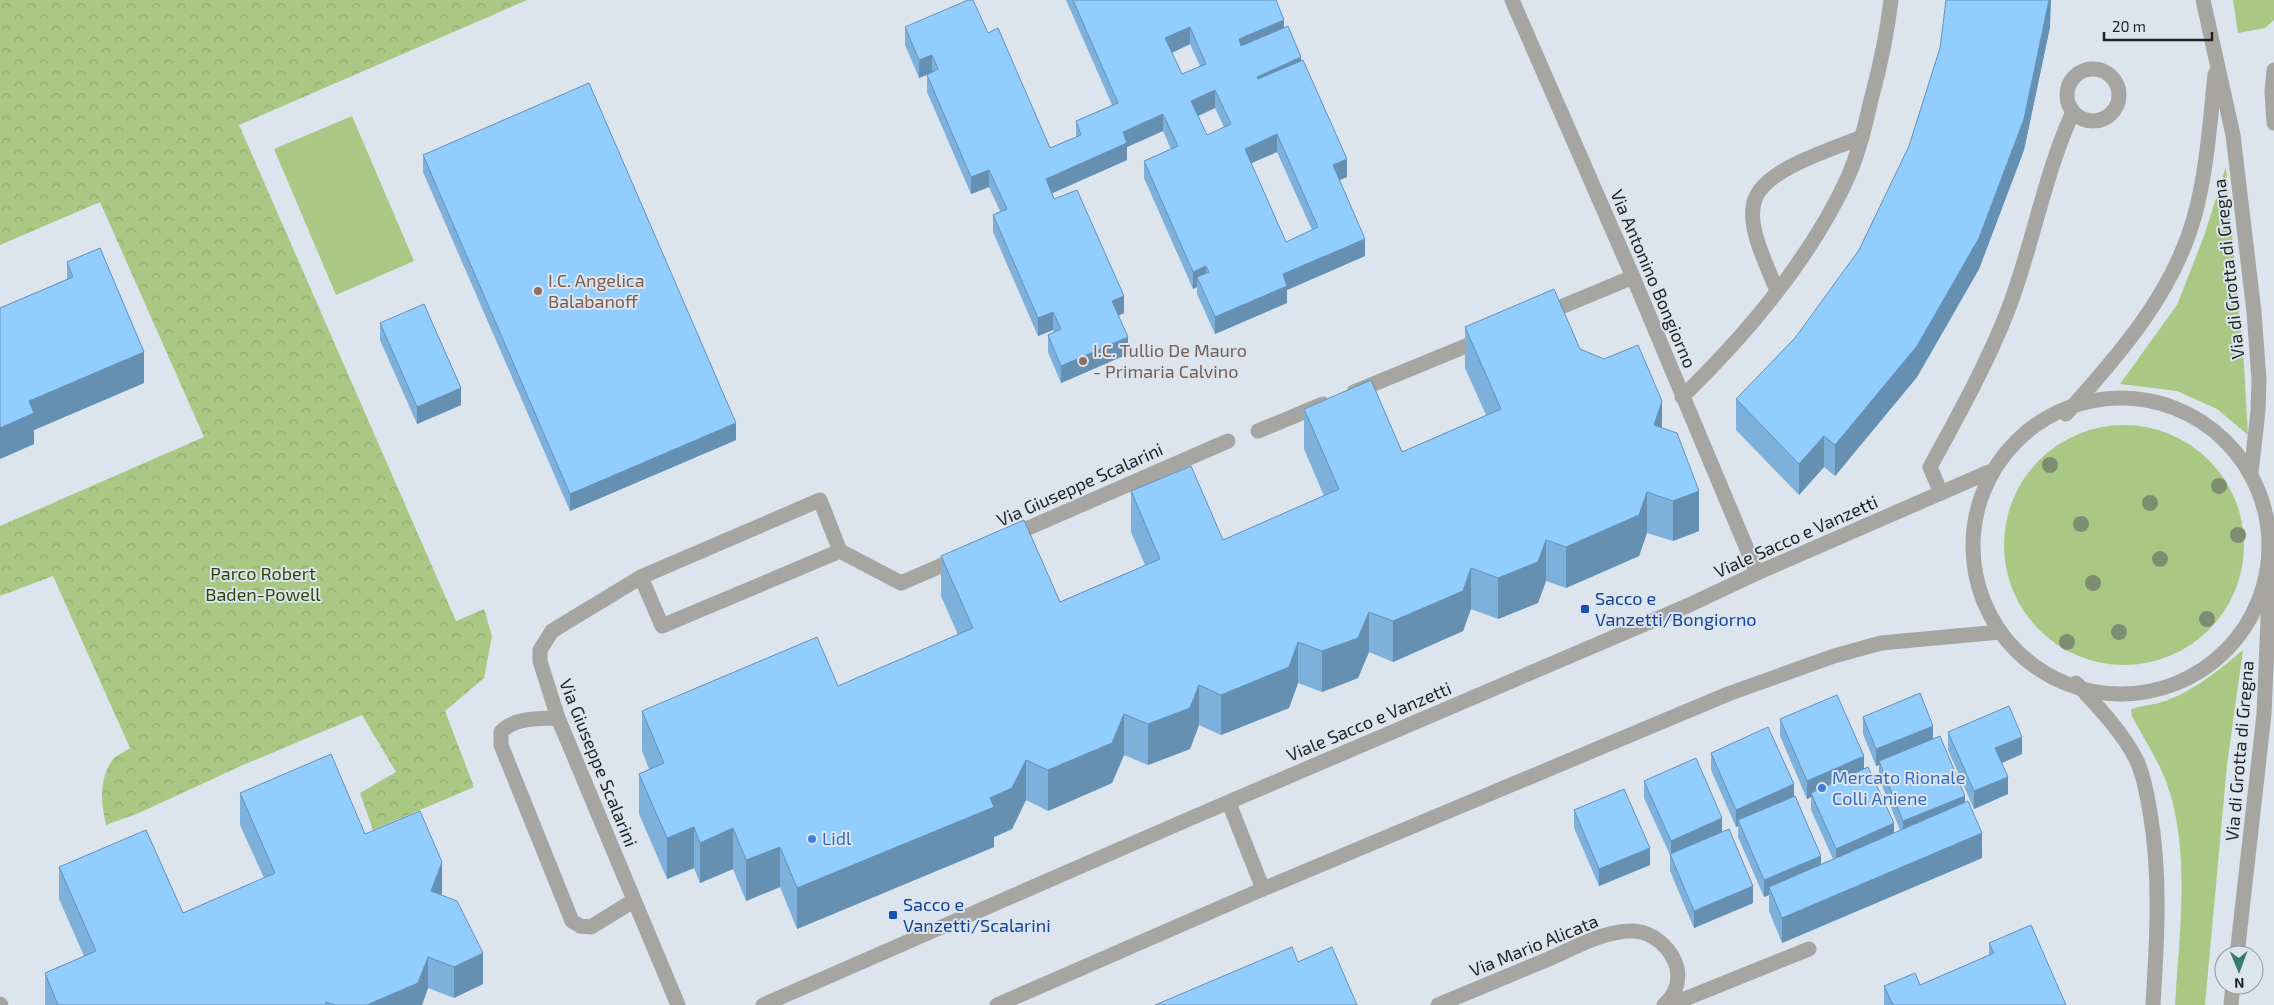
<svg xmlns="http://www.w3.org/2000/svg" width="2274" height="1005" viewBox="0 0 2274 1005" font-family="'Exo 2',sans-serif">
  <defs>
    <pattern id="park-crowns" width="20" height="18" patternUnits="userSpaceOnUse" patternTransform="scale(1.25)"><rect width="20" height="18" fill="#a9c883"/><path d="M2 6a3 3 0 1 1 6 0M12 15a3 3 0 1 1 6 0" fill="none" stroke="#91ac71"/></pattern>
  </defs>
  <rect width="100%" height="100%" fill="#dce5ed"/>
  <!-- green -->
  <g fill="#a9c883">
    <path d="M2233 0H2274V20L2265 28 2238 33Z"/>
    <path d="M352 116 414 261 336 295 274 149Z"/>
    <path d="M2226 167 2244 365 2248 435 2217 409 2177 391 2120 384 2177 305 2204 236Z"/>
    <circle cx="2124" cy="545" r="120"/>
    <path d="M2243 650 2227 765 2205 1005H2175C2179 935 2191 852 2167 784 2159 761 2143 738 2132 716L2131 709C2141 706 2152 705 2162 702 2193 692 2219 670 2243 650Z"/>
  </g>
  <!-- park -->
  <path fill="url(#park-crowns)" d="M0 0H527L239 125 456 621 484 609 492 636 484 678 445 711 474 787 373 830 360 793 396 772 362 715 243 765 139 813 106 825C101 804 99 781 111 762 114 756 125 752 130 748L53 576 0 596V526L204 437 100 202 0 245Z"/>
  <g fill="none" stroke-linecap="round" stroke-linejoin="round">
    <!-- service -->
    <g stroke="#a7a5a1" stroke-width="15">
      <circle cx="2093" cy="95" r="26"/>
      <path d="M2274 70 2272 92 2274 123"/>
      <path d="M1777 291C1768 267 1745 225 1755 199 1767 168 1833 149 1862 137"/>
      <path d="M1682 397C1748 333 1810 260 1848 177 1859 152 1865 126 1871 100 1880 67 1887 34 1891 0"/>
      <path d="M1941 493 1930 467C1958 416 1987 364 2008 310 2033 245 2044 175 2073 112"/>
      <path d="M558 718C540 719 514 717 501 732V745L572 921 580 926 591 927 633 901"/>
      <path d="M1670 1005 1809 949"/>
    </g>
    <!-- minor -->
    <g stroke="#a7a5a1" stroke-width="15">
      <path d="M1512 0 1633 277 1757 573"/>
      <path d="M1544 314 1633 277"/>
      <path d="M1354 392 1483 339"/>
      <path d="M1258 431 1323 404"/>
      <path d="M1010 536 1228 441"/>
      <path d="M840 551 662 626 641 577 820 500 840 551 901 583 959 558"/>
      <path d="M641 577 552 631 540 650V661L558 718 678 1005"/>
      <path d="M2076 683C2098 707 2122 731 2137 761 2144 776 2147 795 2150 812 2161 875 2157 941 2153 1005"/>
      <path d="M1229 803 1263 889"/>
      <path d="M2237 955 2264 714 2271 549"/>
      <path d="M0 1004 1 1005"/>
      <path d="M1438 1005C1476 989 1513 974 1551 958 1576 947 1605 930 1634 931 1654 932 1672 949 1677 968 1680 984 1675 995 1664 1005"/>
      <path d="M2231 1005 2233 985"/>
    </g>
    <!-- tertiary -->
    <g stroke="#a7a5a1" stroke-width="15">
      <path d="M2203 0 2233 135 2254 312 2259 380 2258 411 2251 473"/>
      <circle cx="2121" cy="546" r="148"/>
      <path d="M2066 414C2118 355 2172 296 2194 218 2207 171 2210 122 2215 74"/>
      <path d="M763 1005 1189 819 1687 606 1757 573 1989 472"/>
      <path d="M997 1005 1263 889 1728 694 1834 656 1881 643 2000 632"/>
    </g>
  </g>
  <!-- trees -->
  <g fill="#7d8e70">
    <circle cx="2050" cy="465" r="8"/>
    <circle cx="2219" cy="486" r="8"/>
    <circle cx="2150" cy="503" r="8"/>
    <circle cx="2081" cy="524" r="8"/>
    <circle cx="2238" cy="535" r="8"/>
    <circle cx="2160" cy="559" r="8"/>
    <circle cx="2093" cy="583" r="8"/>
    <circle cx="2207" cy="619" r="8"/>
    <circle cx="2119" cy="632" r="8"/>
    <circle cx="2067" cy="642" r="8"/>
  </g>
  <!-- wall -->
  <g fill="#7db0db" fill-rule="evenodd">
    <path d="M1066 0H1276L1284 28 1301 61 1347 177 1339 180 1365 256 1287 290V303L1215 334 1197 294V287L1193 289 1144 178V161L1171 149 1163 131 1127 147V160L1052 193 1054 199 1124 313 1118 316 1128 354 1061 383 1048 352V335L1054 332 1053 330 1038 336 993 232V215L1000 211 989 187 971 194 927 92V75L919 78 905 45V27L988 33 1050 148 1076 137V121L1112 105ZM1190 44 1200 66 1182 74 1172 53ZM1215 108 1224 127 1207 135 1198 116ZM1277 152 1312 230 1286 242 1251 163Z"/>
    <path d="M2050 27 2024 150 1979 269 1917 377 1835 476 1824 467 1799 495 1736 430V399L1795 338Z"/>
    <path d="M423 155 736 440 570 511 423 172Z"/>
    <path d="M67 262 144 383 34 430V444L0 459V308L67 279Z"/>
    <path d="M380 323 461 405 417 424 380 340Z"/>
    <path d="M1465 327 1580 349 1662 428 1699 531 1673 541 1647 533 1639 556 1566 588 1546 581 1538 603 1498 619 1471 609 1463 631 1393 662 1369 652 1358 678 1322 692 1298 683 1289 708 1221 735 1199 725 1190 749 1148 765 1124 755 1112 783 1048 811 1026 800 1012 829 994 837V847L797 929 780 887 746 901 733 869 700 883 694 868 667 879 639 814V774L649 769 642 751V711L838 686 958 635 941 596V556L1060 602 1145 565 1131 532V491L1223 540 1324 496 1304 449V409L1402 452 1486 415 1465 368Z"/>
    <path d="M1863 717 1933 739 1965 803 1982 858 1782 943 1769 911V895L1764 897 1738 837V826L1736 827 1711 770V753L1794 796 1821 864 1833 859 1811 810V797L1807 799 1780 736V719L1864 769 1894 833 1900 830 1879 778V765L1876 766 1863 734Z"/>
    <path d="M1948 732 2022 754 2002 763 2008 794 1974 809 1948 750Z"/>
    <path d="M1644 781 1722 832 1753 903 1694 928 1670 871V855L1644 798Z"/>
    <path d="M240 793 365 834 442 893 441 895 483 984 454 998 428 988 422 1005H45V973L84 956 59 899V867L183 913 264 878 240 825Z"/>
    <path d="M1574 810 1650 865 1599 886 1574 828Z"/>
    <path d="M1989 943 2066 1005H1884V986L1920 985 1989 955Z"/>
  </g>
  <!-- shaded-wall -->
  <g fill="#6690b2">
    <path d="M2049 0H2051L2050 27 2024 150 1979 269 1917 377 1835 476V445Z"/>
    <path d="M1284 20V37L1239 57V39Z"/>
    <path d="M1190 27V44L1165 56V38Z"/>
    <path d="M932 55V72L919 78V60Z"/>
    <path d="M1301 57V75L1257 94V77Z"/>
    <path d="M1215 90V108L1191 119V101Z"/>
    <path d="M1163 114V131L1127 147V160L1046 196V179L1123 132Z"/>
    <path d="M1277 134V152L1245 166V149Z"/>
    <path d="M1347 159V177L1333 183V165Z"/>
    <path d="M989 170V187L971 194V177Z"/>
    <path d="M1365 239V256L1287 290V303L1215 334V317L1283 274Z"/>
    <path d="M1206 266V283L1197 277V287L1193 289V272Z"/>
    <path d="M1124 296V313L1112 318V301Z"/>
    <path d="M1053 312V330L1038 336V318Z"/>
    <path d="M1128 337V354L1061 383V366Z"/>
    <path d="M144 352V383L34 430V444L0 459V428L29 401Z"/>
    <path d="M461 388V405L417 424V407Z"/>
    <path d="M1662 401V442L1654 425Z"/>
    <path d="M736 423V440L570 511V494Z"/>
    <path d="M1824 436V467L1799 495V464Z"/>
    <path d="M1699 491V531L1673 541V501Z"/>
    <path d="M1647 492V533L1639 556 1566 588V547Z"/>
    <path d="M1546 540V581L1538 603 1498 619V578Z"/>
    <path d="M1471 568V609L1463 631 1393 662V621Z"/>
    <path d="M1369 612V652L1358 678 1322 692V651Z"/>
    <path d="M1298 642V683L1289 708 1221 735V695Z"/>
    <path d="M1199 685V725L1190 749 1148 765V724Z"/>
    <path d="M1124 714V755L1112 783 1048 811V770Z"/>
    <path d="M1933 726V743L1879 761V765L1876 766V749Z"/>
    <path d="M2022 737V754L1995 766V748Z"/>
    <path d="M1864 756V774L1811 793V797L1807 799V781Z"/>
    <path d="M1026 760V800L1012 829 994 837V847L797 929V888L990 798Z"/>
    <path d="M2008 777V794L1974 809V791Z"/>
    <path d="M1794 784V801L1738 820V826L1736 827V810Z"/>
    <path d="M1965 796V814L1903 838V821Z"/>
    <path d="M1722 818V835L1671 856V841Z"/>
    <path d="M1894 823V840L1836 866V849Z"/>
    <path d="M694 827V868L667 879V838Z"/>
    <path d="M733 828V869L700 883V843Z"/>
    <path d="M1982 833V858L1782 943V918Z"/>
    <path d="M780 847V887L746 901V860Z"/>
    <path d="M1650 848V865L1599 886V869Z"/>
    <path d="M1821 856V873L1769 887V895L1764 897V880Z"/>
    <path d="M442 862V893L431 922V891Z"/>
    <path d="M1753 886V903L1694 928V911Z"/>
    <path d="M483 953V984L454 998V967Z"/>
    <path d="M428 957V988L422 1005H367Z"/>
  </g>
  <!-- building -->
  <g fill="#91cdff" stroke="#6690b2" fill-rule="evenodd">
    <path d="M968 0H973L988 33 998 28 1050 148 1081 135 1076 121 1118 103 1073 0H1276L1284 20 1239 39 1241 46 1288 26 1301 57 1257 77 1258 79 1303 60 1347 159 1333 165 1365 239 1283 274 1287 286 1215 317 1197 277 1209 272 1206 266 1193 272 1144 161 1178 146 1163 114 1123 132 1127 143 1046 179 1054 199 1077 190 1124 296 1112 301 1128 337 1061 366 1048 335 1061 329 1053 312 1038 318 993 215 1007 209 989 170 971 177 927 75 938 69 932 55 919 60 905 27ZM1190 27 1206 64 1182 74 1165 38ZM1215 90 1231 124 1207 135 1191 101ZM1277 134 1318 227 1286 242 1245 149Z"/>
    <path d="M1946 0H2049L2024 119 1979 238 1917 346 1835 445 1824 436 1799 464 1736 399 1795 338 1859 250 1909 146 1940 48Z"/>
    <path d="M589 83 736 423 570 494 423 155Z"/>
    <path d="M100 248 144 352 29 401 34 413 0 428V308L73 277 67 262Z"/>
    <path d="M1554 289 1580 349 1604 359 1638 345 1662 401 1654 425 1677 433 1699 491 1673 501 1647 492 1639 515 1566 547 1546 540 1538 562 1498 578 1471 568 1463 591 1393 621 1369 612 1358 638 1322 651 1298 642 1289 667 1221 695 1199 685 1190 708 1148 724 1124 714 1112 743 1048 770 1026 760 1012 788 990 798 994 807 797 888 780 847 746 860 733 828 700 843 694 827 667 838 639 774 664 763 642 711 817 637 838 686 973 628 941 556 1024 520 1060 602 1160 559 1131 491 1191 466 1223 540 1339 489 1304 409 1371 380 1402 452 1501 409 1465 327Z"/>
    <path d="M424 304 461 388 417 407 380 323Z"/>
    <path d="M1920 693 1933 726 1876 749 1863 717Z"/>
    <path d="M1837 695 1864 756 1807 781 1780 719Z"/>
    <path d="M2009 706 2022 737 1995 748 2008 777 1974 791 1948 732Z"/>
    <path d="M1768 727 1794 784 1736 810 1711 753Z"/>
    <path d="M1940 736 1965 796 1903 821 1879 761Z"/>
    <path d="M331 754 365 834 420 811 442 862 431 891 457 901 483 953 454 967 428 957 418 983 367 1005H335L326 1002 325 1005H58L45 973 96 951 59 867 146 830 183 913 275 873 240 793Z"/>
    <path d="M1696 758 1722 818 1671 841 1644 781Z"/>
    <path d="M1868 767 1894 823 1836 849 1811 793Z"/>
    <path d="M1624 789 1650 848 1599 869 1574 810Z"/>
    <path d="M1795 796 1821 856 1764 880 1738 820Z"/>
    <path d="M1968 801 1982 833 1782 918 1769 887Z"/>
    <path d="M1729 829 1753 886 1694 911 1670 854Z"/>
    <path d="M2031 925 2066 1005H1893L1884 986 1915 973 1920 985 1994 953 1989 943Z"/>
    <path d="M1292 947 1298 962 1332 947 1357 1005H1155Z"/>
  </g>
  <!-- markers -->
  <g fill="#8d6e63" stroke="#dce5ed" stroke-width="2">
    <circle cx="538" cy="291" r="5"/>
    <circle cx="1083" cy="361" r="5"/>
  </g>
  <g fill="#1a4fb4" stroke="#dce5ed" stroke-width="2">
    <rect x="1580" y="604" width="10" height="10" rx="2.5"/>
    <rect x="888" y="910" width="10" height="10" rx="2.5"/>
  </g>
  <g fill="#3f7fe0" stroke="#dce5ed" stroke-width="2">
    <circle cx="1822" cy="788" r="5"/>
    <circle cx="812" cy="839" r="5"/>
  </g>
  <g text-anchor="middle" stroke-width="4" stroke-linejoin="round" paint-order="stroke">
    <!-- street labels -->
    <g font-size="18" fill="#1f2225" stroke="#dce5ed">
      <text transform="translate(2229 269) rotate(-96)" y="6">Via di Grotta di Gregna</text>
      <text transform="translate(1653 279) rotate(67)" y="6">Via Antonino Bongiorno</text>
      <text transform="translate(1080 485) rotate(-24)" y="6">Via Giuseppe Scalarini</text>
      <text transform="translate(1796 537) rotate(-24)" y="6">Viale Sacco e Vanzetti</text>
      <text transform="translate(1369 722) rotate(-23)" y="6">Viale Sacco e Vanzetti</text>
      <text transform="translate(2240 751) rotate(-85)" y="6">Via di Grotta di Gregna</text>
      <text transform="translate(598 763) rotate(68)" y="6">Via Giuseppe Scalarini</text>
      <text transform="translate(1534 946) rotate(-22)" y="6">Via Mario Alicata</text>
    </g>
    <!-- education labels -->
    <g font-size="18" fill="#785e54" stroke="#dce5ed" text-anchor="start">
      <text x="548" y="287">I.C. Angelica<tspan x="548" dy="21">Balabanoff</tspan></text>
      <text x="1093" y="357">I.C. Tullio De Mauro<tspan x="1093" dy="21">- Primaria Calvino</tspan></text>
    </g>
    <!-- park labels -->
    <g font-size="18" fill="#304609" stroke="#dce5ed">
      <text x="263" y="580">Parco Robert<tspan x="263" dy="21">Baden-Powell</tspan></text>
    </g>
    <!-- transit labels -->
    <g font-size="18" fill="#164399" stroke="#dce5ed" text-anchor="start">
      <text x="1595" y="605">Sacco e<tspan x="1595" dy="21">Vanzetti/Bongiorno</tspan></text>
      <text x="903" y="911">Sacco e<tspan x="903" dy="21">Vanzetti/Scalarini</tspan></text>
    </g>
    <!-- shop labels -->
    <g font-size="18" fill="#366cbe" stroke="#dce5ed" text-anchor="start">
      <text x="1832" y="784">Mercato Rionale<tspan x="1832" dy="21">Colli Aniene</tspan></text>
      <text x="822" y="845">Lidl</text>
    </g>
  </g>
  <!-- north arrow -->
  <g transform="translate(2239 970) rotate(179)"><circle r="24" fill="#dce5ed" stroke="#90979d"/>
  <path d="M0-4L9 19L0 12L-9 19Z" fill="#377b6f"/>
  <text y="-8" font-size="14" font-weight="bold" text-anchor="middle" fill="#1f2225">N</text>
  </g>
  <!-- scale -->
  <path d="M2104 32v8h108v-8" fill="none" stroke="#1f2225" stroke-width="2.5"/>
  <text x="2112" y="32" font-size="15" fill="#1f2225" stroke="#dce5ed" stroke-width="4" paint-order="stroke">20 m</text>
</svg>
